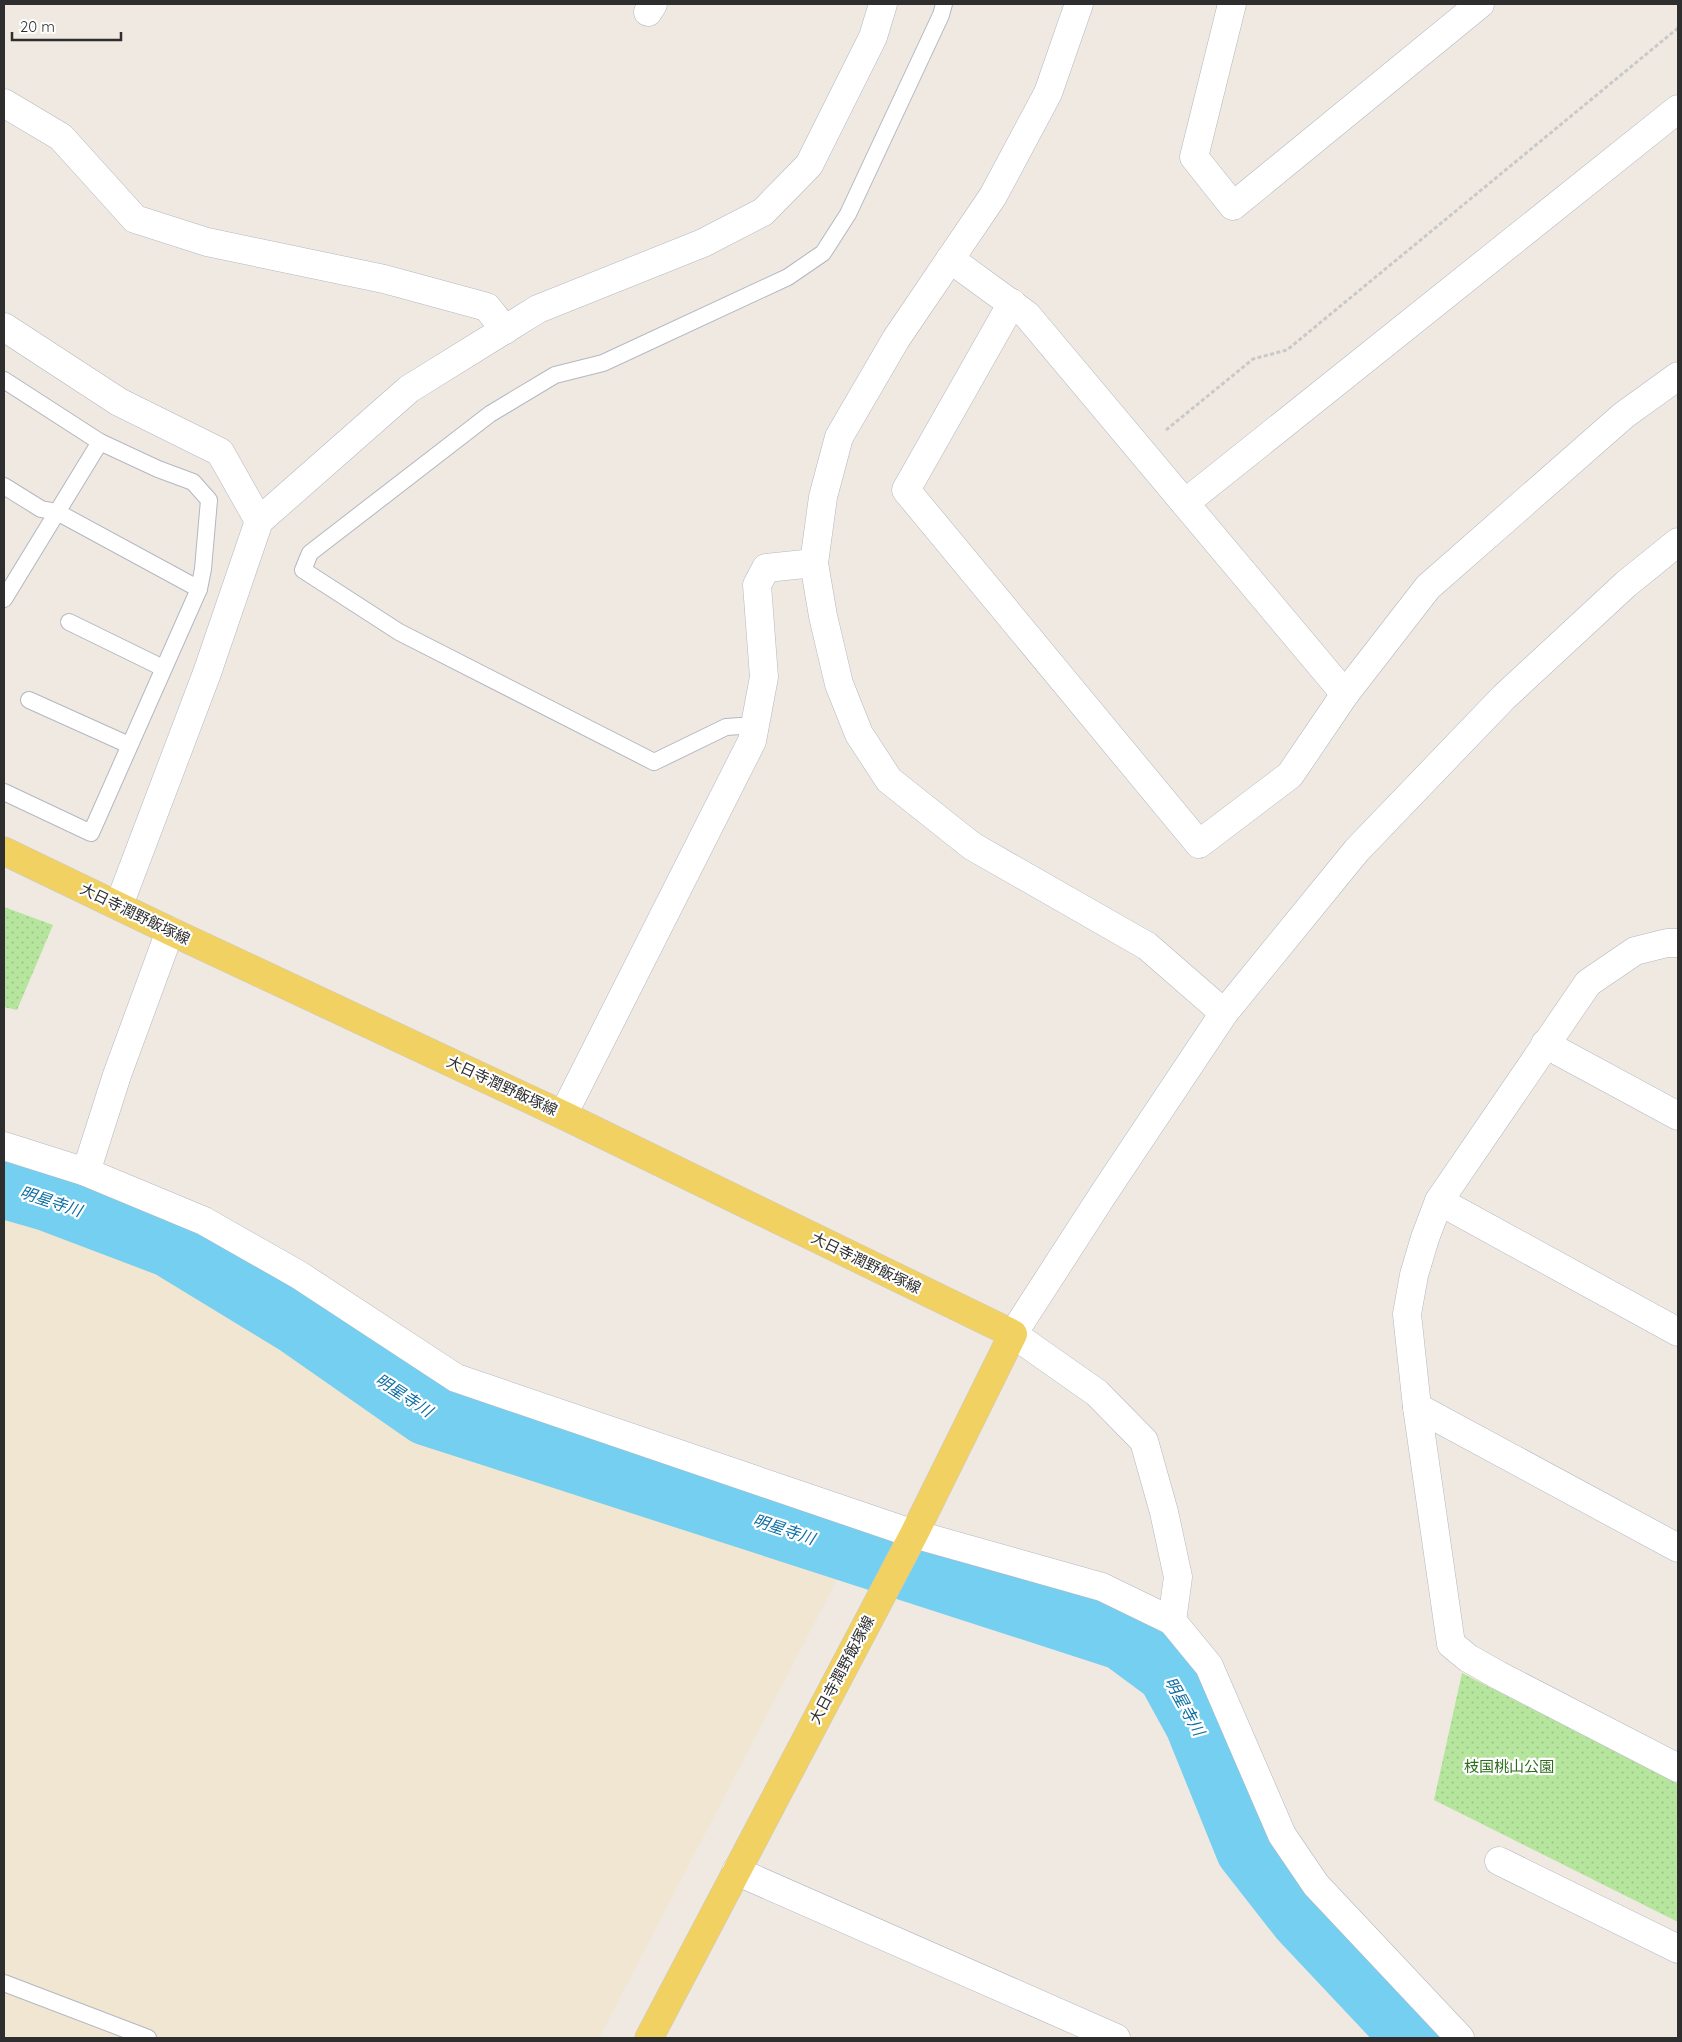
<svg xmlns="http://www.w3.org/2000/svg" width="1682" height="2042" viewBox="0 0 1682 2042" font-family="Quicksand,'Noto Sans JP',sans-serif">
  <defs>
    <pattern id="park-dots" width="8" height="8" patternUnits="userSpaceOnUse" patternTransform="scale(1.25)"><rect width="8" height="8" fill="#b6e59e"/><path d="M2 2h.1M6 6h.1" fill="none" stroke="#9dc588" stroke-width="1.8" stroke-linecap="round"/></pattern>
  </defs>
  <rect width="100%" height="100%" fill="#efe9e1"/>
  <!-- education -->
  <path fill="#f0e6d1" d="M4 1199 70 1221 161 1257 274 1321 421 1421 846 1562 599 2038H4Z"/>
  <!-- park -->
  <g fill="url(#park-dots)">
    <path d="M4 907 53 925 17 1010 4 1007Z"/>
    <path d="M1462 1673 1678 1784V1922L1434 1800Z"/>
  </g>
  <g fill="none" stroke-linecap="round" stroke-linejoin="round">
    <!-- river -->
    <path stroke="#75cff0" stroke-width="65" d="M4 1186 49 1199 170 1245 298 1323 427 1413 1123 1638 1169 1672 1197 1723 1248 1849 1302 1918 1415 2038"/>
    <defs>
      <g id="service">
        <path d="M4 380 100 442 158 469 193 482 209 500 203 569 199 589 91 833 4 792"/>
        <path d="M4 486 41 509 57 512 199 589"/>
        <path d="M4 599 100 442"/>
        <path d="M69 622 163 668"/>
        <path d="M29 700 129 745"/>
        <path d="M755 725 726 727 654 762 399 632 303 570 310 553 490 414 555 375 603 363 788 277 823 253 848 214 941 15 944 4"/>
        <path d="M4 1983 148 2038"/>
      </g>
      <g id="minor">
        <path d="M1232 4 1194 157 1233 206 1480 4"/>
        <path d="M648 12 653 4"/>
        <path d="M4 103 61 137 135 219 207 242 384 279 487 307 505 330"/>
        <path d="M950 259 1027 315 1345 694"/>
        <path d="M1012 303 906 490 1199 844 1290 775 1345 694 1428 587 1624 415 1678 376"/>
        <path d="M4 327 119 402 220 452 259 521"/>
        <path d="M1185 503 1678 109"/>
        <path d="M119 905 207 673 259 521 409 389 538 309 703 243 763 212 809 165 873 37 883 4"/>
        <path d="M1678 943H1667L1635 951 1588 983 1439 1201 1425 1238 1414 1275 1407 1314 1417 1407 1451 1644 1468 1658 1498 1675 1678 1768"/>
        <path d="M1545 1044 1678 1116"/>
        <path d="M563 1115 752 741 764 677 757 585 766 568 814 563"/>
        <path d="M4 1146 86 1172 204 1221 299 1275 456 1378 914 1534 1102 1587 1172 1621 1209 1666 1282 1835 1316 1885 1460 2038"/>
        <path d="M86 1172 117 1075 170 931"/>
        <path d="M1439 1201 1678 1332"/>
        <path d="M1013 1334 1097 1393 1144 1441 1164 1512 1178 1577 1172 1621"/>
        <path d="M1417 1407 1678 1548"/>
        <path d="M1499 1861 1678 1949"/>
        <path d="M736 1871 1116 2038"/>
      </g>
      <g id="tertiary">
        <path d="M1079 4 1048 93 993 196 896 339 839 437 823 497 814 563 823 616 839 684 859 734 889 780 972 846 1147 946 1224 1013"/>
        <path d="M1013 1334 1104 1193 1224 1013 1357 850 1504 697 1626 584 1678 542"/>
      </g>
      <path id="primary" d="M4 851 170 931 563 1115 1013 1334 914 1534 649 2038"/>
    </defs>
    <!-- service casing -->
    <use href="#service" stroke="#b4b7c1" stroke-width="18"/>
    <!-- minor casing -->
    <use href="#minor" stroke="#b4b7c1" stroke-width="29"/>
    <!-- tertiary casing -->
    <use href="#tertiary" stroke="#b4b7c1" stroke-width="29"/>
    <!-- primary casing -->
    <use href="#primary" stroke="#c9c9c9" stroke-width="29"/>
    <!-- path -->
    <path stroke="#c9c9c9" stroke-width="3" stroke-dasharray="4 2.5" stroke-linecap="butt" d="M1166 430 1253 359 1287 350 1678 28"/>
    <!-- service -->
    <use href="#service" stroke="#fff" stroke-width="16"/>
    <!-- minor -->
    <use href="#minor" stroke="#fff" stroke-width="28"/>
    <!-- tertiary -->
    <use href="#tertiary" stroke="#fff" stroke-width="28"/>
    <!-- primary -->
    <use href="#primary" stroke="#f2d163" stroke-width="28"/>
  </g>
  <g text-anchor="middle" stroke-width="4.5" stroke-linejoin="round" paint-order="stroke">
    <!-- street labels -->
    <g font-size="15" fill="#2e2e2e" stroke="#fff">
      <text transform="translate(135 914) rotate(26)" y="5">大日寺潤野飯塚線</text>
      <text transform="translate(502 1086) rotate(25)" y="5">大日寺潤野飯塚線</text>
      <text transform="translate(866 1263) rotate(26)" y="5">大日寺潤野飯塚線</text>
      <text transform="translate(842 1670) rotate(-62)" y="5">大日寺潤野飯塚線</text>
    </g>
    <!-- park labels -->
    <g font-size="15" fill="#2c6e1b" stroke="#fff">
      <text x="1509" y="1772">枝国桃山公園</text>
    </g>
    <!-- water labels -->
    <g font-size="16" font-style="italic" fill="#0d6fa3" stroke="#fff">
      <text transform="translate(51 1201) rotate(18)" y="6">明星寺川</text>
      <text transform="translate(404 1395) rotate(33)" y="6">明星寺川</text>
      <text transform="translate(784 1529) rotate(18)" y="6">明星寺川</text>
      <text transform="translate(1185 1706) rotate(61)" y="6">明星寺川</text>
    </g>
  </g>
  <!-- border -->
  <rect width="1682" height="2042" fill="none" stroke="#2e2e2e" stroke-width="10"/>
  <!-- scale -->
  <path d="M12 32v8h109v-8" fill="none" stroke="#2e2e2e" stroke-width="2.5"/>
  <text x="20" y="32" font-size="15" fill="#2e2e2e" stroke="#ffffff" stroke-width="4" paint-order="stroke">20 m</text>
</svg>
